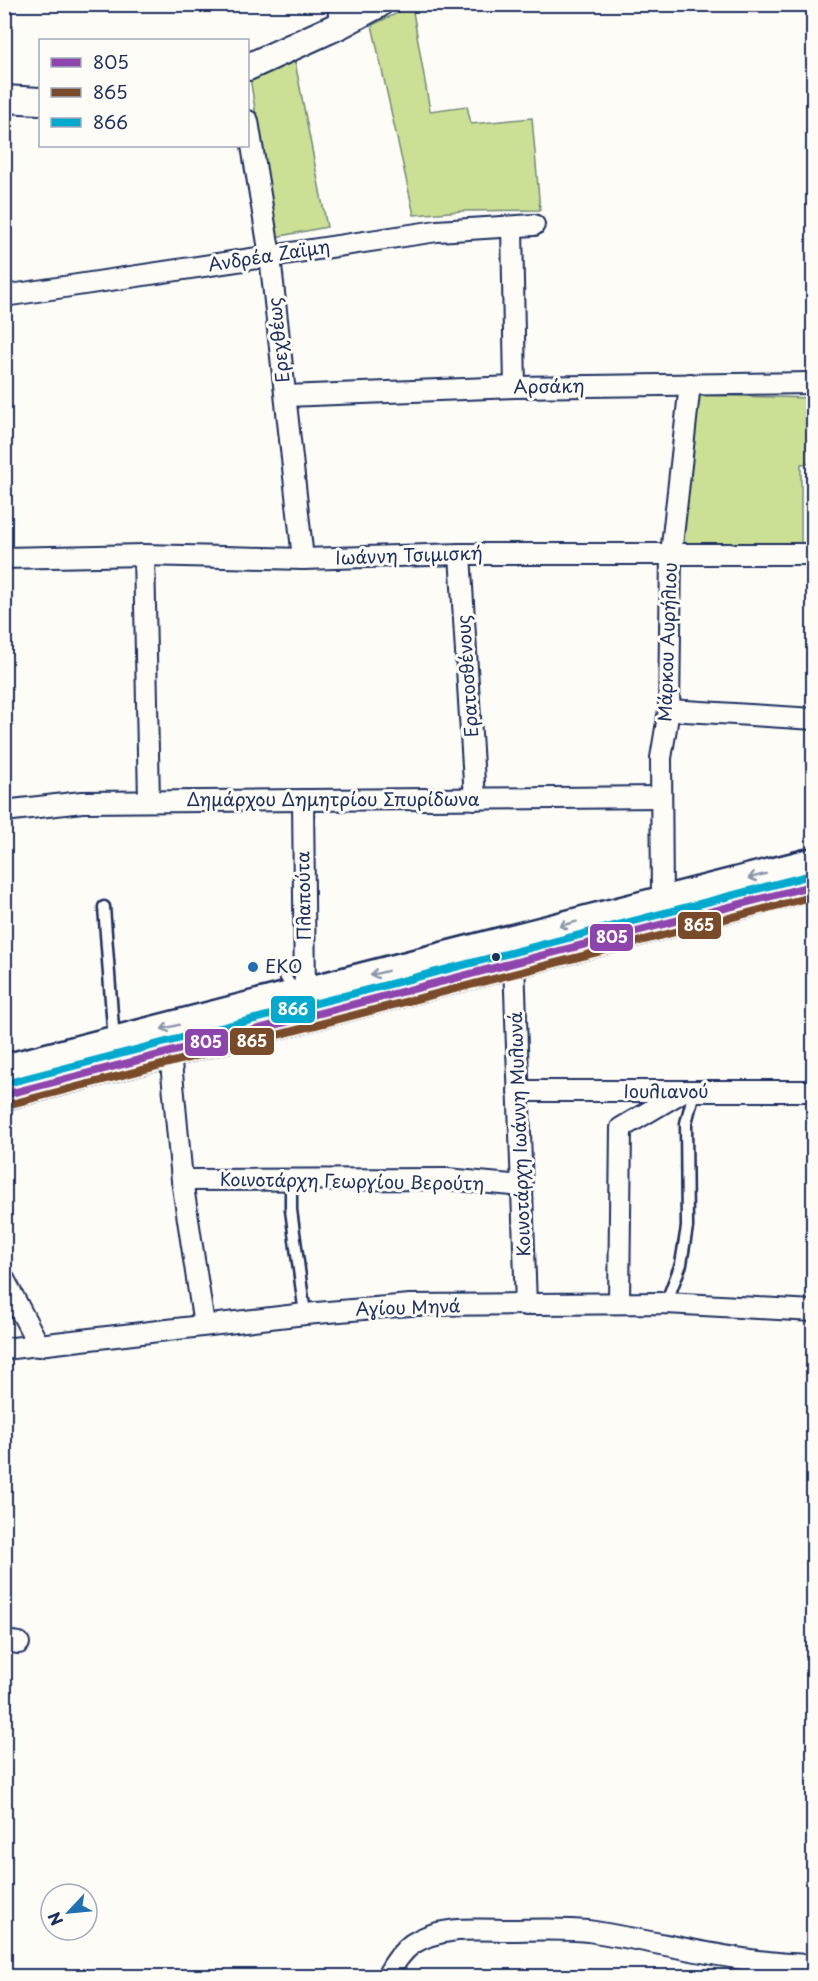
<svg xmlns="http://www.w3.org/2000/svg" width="818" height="1981" viewBox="0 0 818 1981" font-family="'Playpen Sans',sans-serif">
  <rect width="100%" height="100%" fill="#fdfcf7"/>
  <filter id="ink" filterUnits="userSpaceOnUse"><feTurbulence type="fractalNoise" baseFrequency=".0167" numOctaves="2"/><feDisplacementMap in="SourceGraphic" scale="12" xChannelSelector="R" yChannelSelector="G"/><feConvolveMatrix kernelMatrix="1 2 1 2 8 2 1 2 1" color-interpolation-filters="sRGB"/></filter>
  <g filter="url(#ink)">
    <!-- green -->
    <g fill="#cbe094" stroke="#738879" stroke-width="1.5">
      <path d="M412 6 430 111 467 106 471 124 532 118 540 210 462 211 414 215 372 25Z"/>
      <path d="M295 62 327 227 275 237 250 77Z"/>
      <path d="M698 395 813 398V463L801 464V545H679Z"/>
    </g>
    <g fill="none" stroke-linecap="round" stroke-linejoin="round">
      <defs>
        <g id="service">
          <path d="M104 907 114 1041"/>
          <path d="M285 976 294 992"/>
          <path d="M291 1180V1210L305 1314"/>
          <path d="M666 1303 681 1264 687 1227 686 1123 694 1092"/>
        </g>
        <g id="minor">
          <path d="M338 4 340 25"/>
          <path d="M248 121 270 256 303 559"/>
          <path d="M512 227 515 387"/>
          <path d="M4 296 437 231 534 225"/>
          <path d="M286 396 515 387 814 383"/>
          <path d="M460 554 475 799"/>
          <path d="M144 555 149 801"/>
          <path d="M4 558 144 555 303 559 460 554H814"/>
          <path d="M669 710 814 719"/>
          <path d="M303 800 305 992"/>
          <path d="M4 811 82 802 661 797"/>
          <path d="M662 900 661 758 669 710 671 554 690 384"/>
          <path d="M514 962 526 1305"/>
          <path d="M170 1052 182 1180 204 1325"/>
          <path d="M518 1091H814"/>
          <path d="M182 1180 447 1179 522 1186"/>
          <path d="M4 1279 39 1346"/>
          <path d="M619 1303 621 1128 682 1092"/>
          <path d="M4 1349 305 1314 410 1305 666 1303 814 1311"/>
          <path d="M4 1641 19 1643"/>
          <path d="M387 1976C393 1965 401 1952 412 1944 438 1927 471 1929 501 1930 529 1930 559 1928 588 1931 663 1942 737 1964 814 1965"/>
        </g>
        <g id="tertiary">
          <path d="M248 67 340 25 379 4"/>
          <path d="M4 99 40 101"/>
        </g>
        <g id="secondary">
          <path d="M4 1069 814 862"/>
          <path d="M4 1095 814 885"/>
        </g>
      </defs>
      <!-- service casing -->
      <use href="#service" stroke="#1b2f5e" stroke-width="15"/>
      <!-- minor casing -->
      <use href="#minor" stroke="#1b2f5e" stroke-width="24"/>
      <!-- tertiary casing -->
      <use href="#tertiary" stroke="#1b2f5e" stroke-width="30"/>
      <!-- secondary casing -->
      <use href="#secondary" stroke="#1b2f5e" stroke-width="33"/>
      <!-- service -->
      <use href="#service" stroke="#fdfcf7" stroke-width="10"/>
      <!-- minor -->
      <use href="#minor" stroke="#fdfcf7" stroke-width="20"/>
      <!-- tertiary -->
      <use href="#tertiary" stroke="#fdfcf7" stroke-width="26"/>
      <!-- secondary -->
      <use href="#secondary" stroke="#fdfcf7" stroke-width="28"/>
      <defs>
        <path id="bus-1" d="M4 1095 814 885"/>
        <path id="bus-2" d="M7 1105 814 896"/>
        <path id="bus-3" d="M4 1084 811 875"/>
      </defs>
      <!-- bus-1 casing -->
      <use href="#bus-1" stroke="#fdfcf7" stroke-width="12"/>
      <!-- bus-2 casing -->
      <use href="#bus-2" stroke="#fdfcf7" stroke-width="12"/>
      <!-- bus-3 casing -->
      <use href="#bus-3" stroke="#fdfcf7" stroke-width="12"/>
      <!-- bus-1 -->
      <use href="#bus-1" stroke="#8e44ad" stroke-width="8"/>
      <!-- bus-2 -->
      <use href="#bus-2" stroke="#7a4b2a" stroke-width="8"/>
      <!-- bus-3 -->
      <use href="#bus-3" stroke="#00a9ce" stroke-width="8"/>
    </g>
    <!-- one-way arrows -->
    <defs><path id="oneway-shaft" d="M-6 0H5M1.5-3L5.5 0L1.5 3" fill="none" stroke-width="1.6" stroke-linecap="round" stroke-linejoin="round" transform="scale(1.5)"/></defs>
    <g stroke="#8c96aa">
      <use href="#oneway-shaft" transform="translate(757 876) rotate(166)"/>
      <use href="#oneway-shaft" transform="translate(568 924) rotate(165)"/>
      <use href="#oneway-shaft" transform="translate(379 973) rotate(166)"/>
      <use href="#oneway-shaft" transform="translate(170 1027) rotate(166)"/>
    </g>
  </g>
  <!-- markers -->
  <circle fill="#1b2f5e" stroke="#fdfcf7" stroke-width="2" cx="496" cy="957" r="5"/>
  <circle fill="#1f6fb2" stroke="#fdfcf7" stroke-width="2" cx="253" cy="967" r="6"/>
  <g text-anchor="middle" stroke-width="6" stroke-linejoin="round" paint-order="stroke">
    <!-- street labels -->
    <g font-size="18" fill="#1b2f5e" stroke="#fdfcf7">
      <text transform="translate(269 256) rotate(-9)" y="6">Ανδρέα Ζαϊμη</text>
      <text transform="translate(279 340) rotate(-96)" y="6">Ερεχθέως</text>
      <text transform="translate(549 387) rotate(-1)" y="6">Αρσάκη</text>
      <text transform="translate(409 556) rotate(-2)" y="6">Ιωάννη Τσιμισκή</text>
      <text transform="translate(668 642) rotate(-88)" y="6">Μάρκου Αυρήλιου</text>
      <text transform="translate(468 676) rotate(-94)" y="6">Ερατοσθένους</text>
      <text x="333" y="806">Δημάρχου Δημητρίου Σπυρίδωνα</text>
      <text transform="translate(304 896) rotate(-91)" y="6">Πλαπούτα</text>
      <text x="666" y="1098">Ιουλιανού</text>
      <text transform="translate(520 1134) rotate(-92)" y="6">Κοινοτάρχη Ιωάννη Μυλωνά</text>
      <text transform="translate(352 1182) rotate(1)" y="6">Κοινοτάρχη Γεωργίου Βερούτη</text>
      <text transform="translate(408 1308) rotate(-2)" y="6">Αγίου Μηνά</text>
    </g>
    <!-- poi labels -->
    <g font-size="18" fill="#1b2f5e" stroke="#fdfcf7" text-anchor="start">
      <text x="265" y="973">EKO</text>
    </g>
  </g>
  <g stroke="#fdfcf7" stroke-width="2">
    <rect x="677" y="911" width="45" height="29" rx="6" fill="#7a4b2a"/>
    <rect x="589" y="923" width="45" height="29" rx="6" fill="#8e44ad"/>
    <rect x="270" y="995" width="46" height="29" rx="6" fill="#00a9ce"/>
    <rect x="229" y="1027" width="46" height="29" rx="6" fill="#7a4b2a"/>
    <rect x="184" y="1028" width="45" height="29" rx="6" fill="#8e44ad"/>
  </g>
  <g font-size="16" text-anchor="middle" font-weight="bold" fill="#fff">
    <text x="699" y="931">865</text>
    <text x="612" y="943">805</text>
    <text x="293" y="1015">866</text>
    <text x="252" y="1047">865</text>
    <text x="206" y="1048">805</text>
  </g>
  <!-- margin -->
  <rect width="818" height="1981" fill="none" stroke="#fdfcf7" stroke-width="24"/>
  <rect x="12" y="12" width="794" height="1957" fill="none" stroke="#1b2f5e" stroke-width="2" filter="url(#ink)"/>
  <!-- legend -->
  <rect x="39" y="39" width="210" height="108" fill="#fdfcf7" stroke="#a3aaba" stroke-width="1.5"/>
  <rect x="51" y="58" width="30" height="9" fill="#8e44ad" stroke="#a3aaba" stroke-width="1.5"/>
  <text x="93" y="69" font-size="18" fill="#1b2f5e">805</text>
  <rect x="51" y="88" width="30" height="9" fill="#7a4b2a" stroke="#a3aaba" stroke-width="1.5"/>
  <text x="93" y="99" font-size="18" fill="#1b2f5e">865</text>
  <rect x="51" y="118" width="30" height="9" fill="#00a9ce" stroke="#a3aaba" stroke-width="1.5"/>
  <text x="93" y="129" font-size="18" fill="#1b2f5e">866</text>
  <!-- north arrow -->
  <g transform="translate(69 1912) rotate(244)"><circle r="28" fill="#fdfcf7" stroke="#a3aaba" stroke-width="1.5"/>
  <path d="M0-4.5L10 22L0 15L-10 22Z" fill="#1f6fb2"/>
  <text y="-9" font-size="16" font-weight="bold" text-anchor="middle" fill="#1b2f5e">N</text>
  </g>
</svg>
